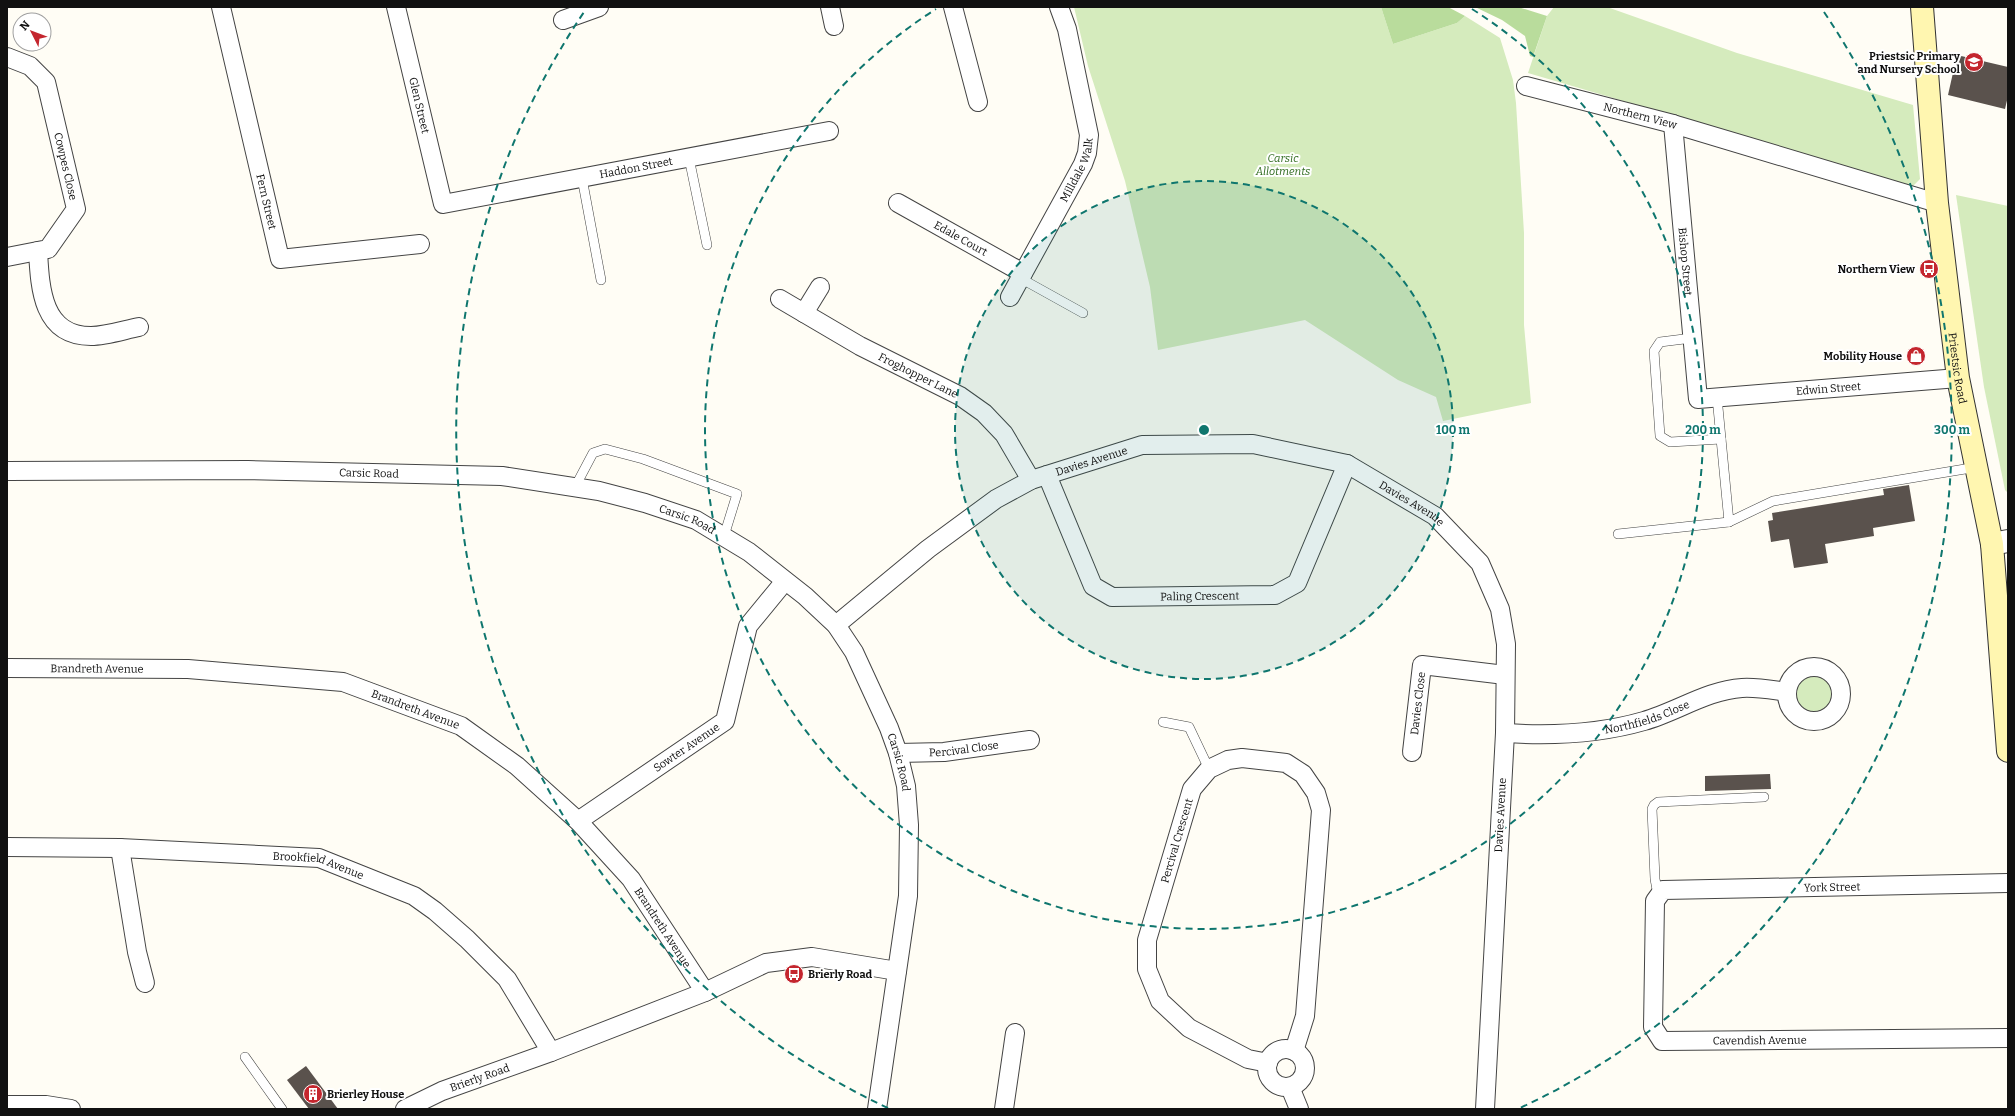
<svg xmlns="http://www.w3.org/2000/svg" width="2015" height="1116" viewBox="0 0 2015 1116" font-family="Bitter,serif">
  <rect width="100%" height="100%" fill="#fffdf5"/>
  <!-- green -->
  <g fill="#d5ebbd">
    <path d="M1074 7H1381L1393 44 1457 23 1465 16 1500 38 1513 80 1516 103 1524 233V325L1531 403 1443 421 1436 397 1398 380 1305 320 1158 350 1150 287 1125 181 1088 66Z"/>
    <path d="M1554 7H1607L1737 53 1913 105 1920 179 1913 186 1528 73 1547 16Z"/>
    <path d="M1956 195 2008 206V493L2005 490 1984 387Z"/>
    <circle cx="1815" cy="693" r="19"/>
  </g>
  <!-- forest -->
  <g fill="#b9dc9c">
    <path d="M1381 7H1448L1465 16 1457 23 1393 44Z"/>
    <path d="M1475 7H1518L1547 16 1533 57 1530 56 1525 36 1502 20Z"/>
  </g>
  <!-- building -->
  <g fill="#5a524d">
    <path d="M1957 55 2008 67V96L2005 109 1948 95Z"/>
    <path d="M1909 485 1915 521 1873 528 1874 536 1825 544 1828 563 1794 568 1789 539 1771 542 1768 521 1773 520 1772 513 1884 495 1883 489Z"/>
    <path d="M1770 774 1771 789 1705 791V776Z"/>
    <path d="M306 1066 338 1109H309L287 1080Z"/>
  </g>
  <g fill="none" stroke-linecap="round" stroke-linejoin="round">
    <defs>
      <g id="service">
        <path d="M689 158 707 245"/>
        <path d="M582 178 601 280"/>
        <path d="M1020 278 1083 313"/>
        <path d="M1692 338 1660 342 1654 351 1660 436 1670 442 1721 439"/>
        <path d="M1717 397 1729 522 1773 501 1977 467"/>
        <path d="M575 487 593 453 605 449 643 459 737 494 724 536"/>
        <path d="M1618 534 1729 522"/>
        <path d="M1163 722 1189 727 1209 769"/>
        <path d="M1658 895 1655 879 1652 809 1654 805 1658 802 1764 797"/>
        <path d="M245 1057 282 1109"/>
      </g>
      <g id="minor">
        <path id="s1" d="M221 7 280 259 420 244"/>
        <path id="s2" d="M396 7 443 204 829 131"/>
        <path d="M830 7 834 26"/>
        <path d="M953 7 978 102"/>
        <path d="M563 20 599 7"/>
        <path id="s3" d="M7 57 30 66 46 82 76 209 48 249 7 257"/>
        <path id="s4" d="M1526 86 1673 124 1937 203"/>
        <path id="s5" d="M1673 124 1698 399 1958 378"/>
        <path id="s6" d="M898 203 1023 273"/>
        <path d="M38 251C40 288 42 336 91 336 106 336 124 330 139 327"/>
        <path id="s7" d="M1010 297 1083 164 1087 153 1089 135 1067 29 1059 7"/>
        <path id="s8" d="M780 299 860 346 960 396 984 413 1004 434 1031 480"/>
        <path d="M804 313 820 287"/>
        <path id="s9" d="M7 471 248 470 502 476 599 491 645 503 696 520 749 552 805 596 836 625 854 652 889 728 898 753 906 786 909 825 908 896 877 1109"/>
        <path id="s10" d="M1047 475 1093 586 1112 597 1275 595 1297 583 1347 464"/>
        <path id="s11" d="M836 625 928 549 996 499 1031 480 1142 445 1253 444 1347 464 1435 516 1480 563 1500 609 1506 644 1505 733 1485 1109"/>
        <circle cx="1814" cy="694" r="27"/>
        <path id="s12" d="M7 668 188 669 343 682 461 726 517 766 578 821 631 879 705 992"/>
        <path id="s13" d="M1505 733C1551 736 1599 734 1644 721 1676 712 1708 690 1742 688 1757 687 1772 690 1787 692"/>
        <path id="s14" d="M1412 752 1422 665 1505 675"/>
        <path id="s15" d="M898 753 944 752 1030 740"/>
        <path id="s16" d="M578 821 725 721 748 626 785 581"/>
        <path id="s17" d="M7 847 120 848 319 858 414 896 435 911 467 939 507 979 551 1052"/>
        <path d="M120 848 137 952 145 983"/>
        <path id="s18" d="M2008 883 1663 890 1655 901 1653 1027 1662 1041 2008 1038"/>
        <circle cx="1286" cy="1068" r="19"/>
        <path id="s19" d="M1268 1063 1248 1059 1189 1028 1160 1001 1147 969V940L1192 789 1209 769 1228 760 1242 758 1286 763 1303 774 1316 793 1321 810 1305 1016 1294 1051"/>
        <path d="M1290 1087 1299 1109"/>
        <path d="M7 1105H46L71 1109"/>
        <path id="s20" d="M405 1109 442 1091 551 1052 705 992 766 963 812 957 897 971"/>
        <path d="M1004 1109 1015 1033"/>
      </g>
      <path id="tertiary" d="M1992 544 2008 541"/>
      <g id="secondary">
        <path id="s21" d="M1922 7 1937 203 1958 378 1992 544 2008 751"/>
      </g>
    </defs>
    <!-- service casing -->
    <use href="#service" stroke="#444" stroke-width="10"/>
    <!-- minor casing -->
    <use href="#minor" stroke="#444" stroke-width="20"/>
    <!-- tertiary casing -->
    <use href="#tertiary" stroke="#444" stroke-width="24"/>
    <!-- secondary casing -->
    <use href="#secondary" stroke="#333" stroke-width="24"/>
    <!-- service -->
    <use href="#service" stroke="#fff" stroke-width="9"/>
    <!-- minor -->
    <use href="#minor" stroke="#fff" stroke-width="18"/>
    <!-- tertiary -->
    <use href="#tertiary" stroke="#fff" stroke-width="22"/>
    <!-- secondary -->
    <use href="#secondary" stroke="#fff6b0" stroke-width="22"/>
  </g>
  <!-- distance rings -->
  <circle cx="1204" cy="430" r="249" fill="#0f766e" fill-opacity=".12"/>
  <g fill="none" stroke="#0f766e" stroke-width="2" stroke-dasharray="7 5">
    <circle cx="1204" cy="430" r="249"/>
    <path d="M1472 9A499 499 0 1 1 936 9"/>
    <path d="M888 1108A748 748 0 0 1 584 12M1824 12A748 748 0 0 1 1520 1108"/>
  </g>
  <!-- icons -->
  <defs>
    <symbol id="school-disc" viewBox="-11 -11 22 22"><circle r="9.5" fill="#c4262e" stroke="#fff"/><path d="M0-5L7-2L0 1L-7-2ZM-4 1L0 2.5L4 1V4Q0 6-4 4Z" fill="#fff"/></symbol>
    <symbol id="bus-disc" viewBox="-11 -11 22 22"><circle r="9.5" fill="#c4262e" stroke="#fff"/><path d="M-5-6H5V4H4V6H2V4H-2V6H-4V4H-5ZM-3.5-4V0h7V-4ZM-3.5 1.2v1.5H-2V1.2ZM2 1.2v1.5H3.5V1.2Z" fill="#fff"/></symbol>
    <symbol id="shop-disc" viewBox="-11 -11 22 22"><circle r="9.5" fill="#c4262e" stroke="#fff"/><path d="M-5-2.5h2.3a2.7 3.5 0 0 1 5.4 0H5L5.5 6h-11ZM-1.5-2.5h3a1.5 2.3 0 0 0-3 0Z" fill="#fff"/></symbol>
    <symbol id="building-disc" viewBox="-11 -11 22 22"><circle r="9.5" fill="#c4262e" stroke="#fff"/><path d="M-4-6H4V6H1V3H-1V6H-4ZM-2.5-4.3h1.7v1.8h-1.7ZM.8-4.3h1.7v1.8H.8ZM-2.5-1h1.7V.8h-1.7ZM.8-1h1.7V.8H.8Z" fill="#fff"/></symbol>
  </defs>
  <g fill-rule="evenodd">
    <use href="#school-disc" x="1963" y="51" width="22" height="22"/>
    <use href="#bus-disc" x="1918" y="258" width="22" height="22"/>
    <use href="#shop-disc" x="1905" y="345" width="22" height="22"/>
    <use href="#bus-disc" x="783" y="963" width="22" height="22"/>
    <use href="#building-disc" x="302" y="1083" width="22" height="22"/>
  </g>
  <g text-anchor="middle" stroke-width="4" stroke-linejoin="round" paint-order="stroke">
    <!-- poi labels -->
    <g font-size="11" font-weight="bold" fill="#111" stroke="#fff" text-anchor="end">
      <text x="1960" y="60">Priestsic Primary<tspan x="1960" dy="13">and Nursery School</tspan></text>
      <text x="1915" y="273">Northern View</text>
      <text x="1902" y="360">Mobility House</text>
      <text x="808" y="978" text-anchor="start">Brierly Road</text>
      <text x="327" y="1098" text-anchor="start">Brierley House</text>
    </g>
    <!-- street labels -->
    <g font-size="11" fill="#111" stroke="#fff">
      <text dy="4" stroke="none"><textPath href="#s2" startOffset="101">Glen Street</textPath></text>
      <text dy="4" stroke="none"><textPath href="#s4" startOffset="118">Northern View</textPath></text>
      <text dy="4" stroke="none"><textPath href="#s3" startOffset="134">Cowpes Close</textPath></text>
      <text dy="4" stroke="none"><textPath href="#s2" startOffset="399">Haddon Street</textPath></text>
      <text dy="4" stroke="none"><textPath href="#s7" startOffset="144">Milldale Walk</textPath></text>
      <text dy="4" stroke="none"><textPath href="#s1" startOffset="200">Fern Street</textPath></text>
      <text dy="4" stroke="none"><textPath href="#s6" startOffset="72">Edale Court</textPath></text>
      <text dy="4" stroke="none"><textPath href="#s5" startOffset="138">Bishop Street</textPath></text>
      <text dy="4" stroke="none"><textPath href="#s21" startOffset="363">Priestsic Road</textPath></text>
      <text dy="4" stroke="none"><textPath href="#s8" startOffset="158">Froghopper Lane</textPath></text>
      <text dy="4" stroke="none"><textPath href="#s5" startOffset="407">Edwin Street</textPath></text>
      <text dy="4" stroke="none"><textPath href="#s11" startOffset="307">Davies Avenue</textPath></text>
      <text dy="4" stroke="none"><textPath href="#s9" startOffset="362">Carsic Road</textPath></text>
      <text dy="4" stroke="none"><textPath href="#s11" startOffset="643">Davies Avenue</textPath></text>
      <text dy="4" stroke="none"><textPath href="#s9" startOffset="686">Carsic Road</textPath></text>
      <text dy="4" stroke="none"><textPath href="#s10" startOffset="230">Paling Crescent</textPath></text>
      <text dy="4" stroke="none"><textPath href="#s12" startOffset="90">Brandreth Avenue</textPath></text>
      <text dy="4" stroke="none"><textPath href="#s14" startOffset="49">Davies Close</textPath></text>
      <text dy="4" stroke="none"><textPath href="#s12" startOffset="414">Brandreth Avenue</textPath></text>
      <text dy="4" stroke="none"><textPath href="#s13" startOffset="144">Northfields Close</textPath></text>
      <text dy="4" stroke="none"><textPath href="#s16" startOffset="131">Sowter Avenue</textPath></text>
      <text dy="4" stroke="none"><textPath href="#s15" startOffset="66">Percival Close</textPath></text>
      <text dy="4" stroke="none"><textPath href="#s9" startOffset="1022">Carsic Road</textPath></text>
      <text transform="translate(1500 815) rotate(-87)" y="4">Davies Avenue</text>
      <text dy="4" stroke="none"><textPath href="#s19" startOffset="294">Percival Crescent</textPath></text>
      <text dy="4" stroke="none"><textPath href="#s17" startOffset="313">Brookfield Avenue</textPath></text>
      <text transform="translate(1832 887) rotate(-1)" y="4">York Street</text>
      <text dy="4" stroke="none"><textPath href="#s12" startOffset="750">Brandreth Avenue</textPath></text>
      <text dy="4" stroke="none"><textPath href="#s18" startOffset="599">Cavendish Avenue</textPath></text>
      <text dy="4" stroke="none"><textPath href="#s20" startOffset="81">Brierly Road</textPath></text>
    </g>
    <!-- park labels -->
    <g font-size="11" font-style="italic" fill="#2f6b1f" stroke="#fff">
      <text x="1283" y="162">Carsic<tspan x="1283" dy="13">Allotments</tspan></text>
    </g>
  </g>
  <circle cx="1204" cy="430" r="6" fill="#0f766e" stroke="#fff" stroke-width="2"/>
  <g font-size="12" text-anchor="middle" font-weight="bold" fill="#0f766e" stroke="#fff" stroke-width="4" stroke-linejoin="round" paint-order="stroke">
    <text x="1453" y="434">100 m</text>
    <text x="1703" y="434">200 m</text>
    <text x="1952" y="434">300 m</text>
  </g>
  <!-- border -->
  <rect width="2015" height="1116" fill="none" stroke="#111111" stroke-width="16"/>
  <!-- north arrow -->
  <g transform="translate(32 32) rotate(312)"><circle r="19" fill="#ffffff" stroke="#a0a0a0"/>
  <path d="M0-3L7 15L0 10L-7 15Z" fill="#c4262e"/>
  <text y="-6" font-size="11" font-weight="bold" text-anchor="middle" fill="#111111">N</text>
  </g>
</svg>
